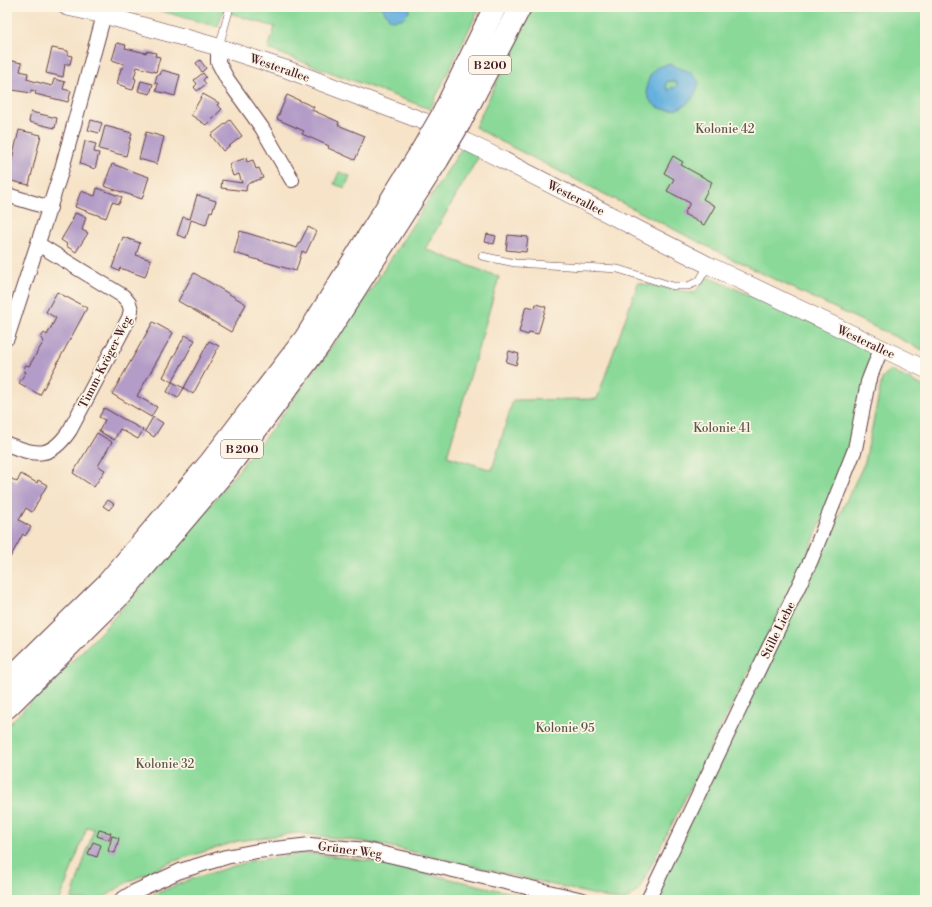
<svg xmlns="http://www.w3.org/2000/svg" width="932" height="907" viewBox="0 0 932 907" font-family="'Libre Bodoni',serif">
  <rect width="100%" height="100%" fill="#fcf5e5"/>
  <filter id="ink" filterUnits="userSpaceOnUse"><feTurbulence type="fractalNoise" baseFrequency=".025" numOctaves="2"/><feDisplacementMap in="SourceGraphic" scale="8" xChannelSelector="R" yChannelSelector="G"/><feConvolveMatrix kernelMatrix="1 2 1 2 8 2 1 2 1" color-interpolation-filters="sRGB"/></filter>
  <filter id="wash" filterUnits="userSpaceOnUse"><feTurbulence type="fractalNoise" baseFrequency=".012" numOctaves="4" result="noise"/><feDisplacementMap in="SourceGraphic" scale="16" xChannelSelector="R" yChannelSelector="G"/><feGaussianBlur stdDeviation="0.9" result="paint"/><feColorMatrix in="noise" values="0 0 0 0 0 0 0 0 0 0 0 0 0 0 0 0 0 1.4 0 .05"/><feComposite in="paint" operator="in"/></filter>
  <g filter="url(#wash)">
    <rect width="100%" height="100%" fill="#f6e3c8"/>
    <!-- green -->
    <g fill="#8ad999" stroke="#6a7c62">
      <path d="M147 7H480L430 109 268 49 275 27 223 11 218 27Z"/>
      <path d="M533 7H925V351L738 262 500 141 475 127Z"/>
      <path d="M462 148 479 156 425 249 499 277 447 456 492 470 513 400 597 399 638 283 695 293 706 276 876 350 851 450 804 563 638 891 626 900H617L379 844 297 833 238 841 171 862 126 883 100 900H71L94 829 87 827 60 900H7V726L103 630 181 542 274 426 358 310Z"/>
      <path d="M339 172 350 176 345 188 334 184Z"/>
      <path d="M889 370 925 387V900H653L865 462 882 379Z"/>
      <path d="M306 853 371 861 543 900H141L191 879 251 861Z"/>
    </g>
    <!-- water -->
    <g fill="#65b0de" stroke="#586884" fill-rule="evenodd">
      <path d="M381 7H410L409 12 402 19 391 20Z"/>
      <path d="M671 64C685 72 688 67 699 82 691 124 638 114 648 81 653 67 658 66 671 64ZM667 81 676 82 677 86 674 88 672 87 670 90H668L666 86Z"/>
    </g>
    <g id="blocks">
      <!-- building -->
      <g fill="#b39cc7">
        <path d="M7 26 10 27 8 38H7Z"/>
        <path d="M117 43 126 45 125 48 146 53 147 51 156 53 155 56 160 57 156 72 137 67 134 78 136 79 133 90 125 88 126 87 117 84 121 68H123L124 64 112 60Z"/>
        <path d="M52 48 68 51V55L72 56 70 64H65L63 77 46 73Z"/>
        <path d="M7 60 22 63 20 71 28 73 27 79 33 81 52 86 54 79 65 82 63 89 71 91 68 102 35 94 36 91 31 90V93L7 89Z"/>
        <path d="M200 60 206 68 202 72 196 63Z"/>
        <path d="M162 70 180 75 175 96 156 91 158 84 155 83 157 75H160Z"/>
        <path d="M203 73 206 77 203 80 206 84 197 91 194 87 197 84 194 80Z"/>
        <path d="M141 81 153 84 150 94 138 91Z"/>
        <path d="M203 94 219 103 217 105 222 109 206 125 191 115Z"/>
        <path d="M287 95 314 107 312 110 339 122 338 125 365 136 355 160 328 148 329 146 302 134 304 131 277 119Z"/>
        <path d="M31 112 57 118 55 128 29 122Z"/>
        <path d="M91 120 102 123 99 133 88 130Z"/>
        <path d="M230 120 242 136 223 151 211 135Z"/>
        <path d="M105 126 132 133 126 156 99 149Z"/>
        <path d="M19 130 41 135 29 185 7 180Z"/>
        <path d="M146 132 164 137 157 164 139 159Z"/>
        <path d="M85 141 96 144 94 152 99 153 95 169 80 164Z"/>
        <path d="M673 156 683 162 681 165 712 182 703 199 715 206 704 225 684 214 690 203 667 191 674 179 664 173Z"/>
        <path d="M246 158 247 162 253 160 256 169 259 168 263 178 247 184 246 191 221 188 222 180 242 183 239 174 233 176 229 164Z"/>
        <path d="M112 164 149 177 142 199 104 186Z"/>
        <path d="M97 188 122 197 119 204 112 202 106 218 75 207 81 191 95 196Z"/>
        <path d="M197 195 216 201 212 212 210 211 206 225 191 220 186 238 177 235 183 217 190 219Z"/>
        <path d="M75 213 86 217 82 230 88 233 76 252 66 246 67 244 61 240 71 223Z"/>
        <path d="M308 227 316 231 306 253 302 251 296 271 234 253 240 231 297 248Z"/>
        <path d="M487 234 496 236 494 244 485 242Z"/>
        <path d="M508 235 528 237 526 252 506 250Z"/>
        <path d="M123 237 140 243 136 255 151 260 145 277 120 268 119 271 112 268Z"/>
        <path d="M194 273 246 304 231 332 178 301Z"/>
        <path d="M57 292 87 308 40 395 19 383 26 372 23 370 24 368 26 365 29 366 44 341 41 339 42 336 44 333 47 335 56 318 46 312Z"/>
        <path d="M536 304 546 307 538 334 529 332 528 335 519 332 526 306 535 308Z"/>
        <path d="M153 322 173 333 137 396 157 407 151 417 112 394Z"/>
        <path d="M185 335 195 340 172 382 163 377Z"/>
        <path d="M209 341 219 346 193 394 184 388Z"/>
        <path d="M509 351 519 354 516 365 506 362Z"/>
        <path d="M172 382 184 388 178 398 167 392Z"/>
        <path d="M104 408 143 430 138 439 120 429 114 440 99 431 105 420 99 417Z"/>
        <path d="M153 417 163 423 154 437 145 431Z"/>
        <path d="M97 433 112 442 98 466 105 470 94 487 73 473Z"/>
        <path d="M21 474 37 483 38 480 47 485 32 512 26 508 19 520 31 527 25 536 23 534 7 563V476L17 482Z"/>
        <path d="M108 500 114 504 109 510 103 506Z"/>
        <path d="M99 830 111 833 109 840 97 836Z"/>
        <path d="M112 836 119 838 115 853 108 851Z"/>
        <path d="M93 842 101 845 97 857 88 854Z"/>
      </g>
    </g>
  </g>
  <g filter="url(#ink)">
    <use href="#blocks" fill-opacity="0" stroke="#643c43" stroke-width="1"/>
    <g fill="none" stroke-linecap="round" stroke-linejoin="round">
      <defs>
        <g id="service">
          <path d="M219 47 230 7"/>
          <path d="M482 256 515 263 618 269 673 286H688L699 281 708 266"/>
        </g>
        <g id="minor">
          <path d="M218 47V62L227 79 262 128 292 180"/>
          <path d="M7 195 50 208"/>
          <path d="M7 338 61 172 104 15"/>
          <path d="M7 444C36 456 51 459 70 430L129 318 131 310 129 303 123 296 38 244"/>
          <path d="M121 900 134 892 180 871 226 857 257 851 310 845 367 850 583 900"/>
          <path d="M648 900 811 560 855 449 868 382 881 349"/>
        </g>
        <path id="tertiary" d="M67 7 104 15 218 47 286 69 423 121 487 152 708 265 925 369"/>
        <g id="trunk">
          <path d="M443 114 495 7"/>
          <path d="M460 122 520 7"/>
          <path d="M7 682 107 584 210 463 305 339 421 152"/>
          <path d="M7 707 121 594 225 471 320 344 438 159"/>
        </g>
      </defs>
      <!-- service casing -->
      <use href="#service" stroke="#643c43" stroke-width="8"/>
      <!-- minor casing -->
      <use href="#minor" stroke="#643c43" stroke-width="16"/>
      <!-- tertiary casing -->
      <use href="#tertiary" stroke="#643c43" stroke-width="18"/>
      <!-- trunk casing -->
      <use href="#trunk" stroke="#643c43" stroke-width="24"/>
      <!-- service -->
      <use href="#service" stroke="#fff" stroke-width="7"/>
      <!-- minor -->
      <use href="#minor" stroke="#fff" stroke-width="14"/>
      <!-- tertiary -->
      <use href="#tertiary" stroke="#fff" stroke-width="17"/>
      <!-- trunk -->
      <use href="#trunk" stroke="#fff" stroke-width="22"/>
      <defs>
        <g id="trunk-bridge">
          <path d="M421 152 443 114"/>
          <path d="M438 159 460 122"/>
        </g>
      </defs>
      <!-- trunk-bridge casing -->
      <use href="#trunk-bridge" stroke="#643c43" stroke-width="24" stroke-linecap="butt"/>
      <!-- trunk-bridge -->
      <use href="#trunk-bridge" stroke="#fff" stroke-width="22"/>
    </g>
  </g>
  <g text-anchor="middle" stroke-width="3.5" stroke-linejoin="round" paint-order="stroke">
    <!-- shield labels -->
    <g fill="#fcf5e5" stroke="#7f5f63" stroke-width="1">
      <rect x="469" y="56" width="42" height="18" rx="3"/>
      <rect x="221" y="440" width="42" height="18" rx="3"/>
    </g>
    <g font-size="11" font-weight="bold" fill="#4a1f2b">
      <text x="490" y="69">B 200</text>
      <text x="242" y="453">B 200</text>
    </g>
    <!-- street labels -->
    <g font-size="12" fill="#4a1f2b" stroke="#fcf5e5">
      <text transform="translate(280 68) rotate(19)" y="4">Westerallee</text>
      <text transform="translate(576 198) rotate(27)" y="4">Westerallee</text>
      <text transform="translate(866 342) rotate(25)" y="4">Westerallee</text>
      <text transform="translate(105 362) rotate(-63)" y="4">Timm-Kröger-Weg</text>
      <text transform="translate(778 630) rotate(-64)" y="4">Stille Liebe</text>
      <text transform="translate(350 850) rotate(7)" y="4">Grüner Weg</text>
    </g>
    <!-- park labels -->
    <g font-size="12" fill="#5d574c" stroke="#fcf5e5">
      <text x="725" y="133">Kolonie 42</text>
      <text x="722" y="432">Kolonie 41</text>
      <text x="565" y="732">Kolonie 95</text>
      <text x="165" y="768">Kolonie 32</text>
    </g>
  </g>
  <!-- margin -->
  <rect width="932" height="907" fill="none" stroke="#fcf5e5" stroke-width="24"/>
</svg>
